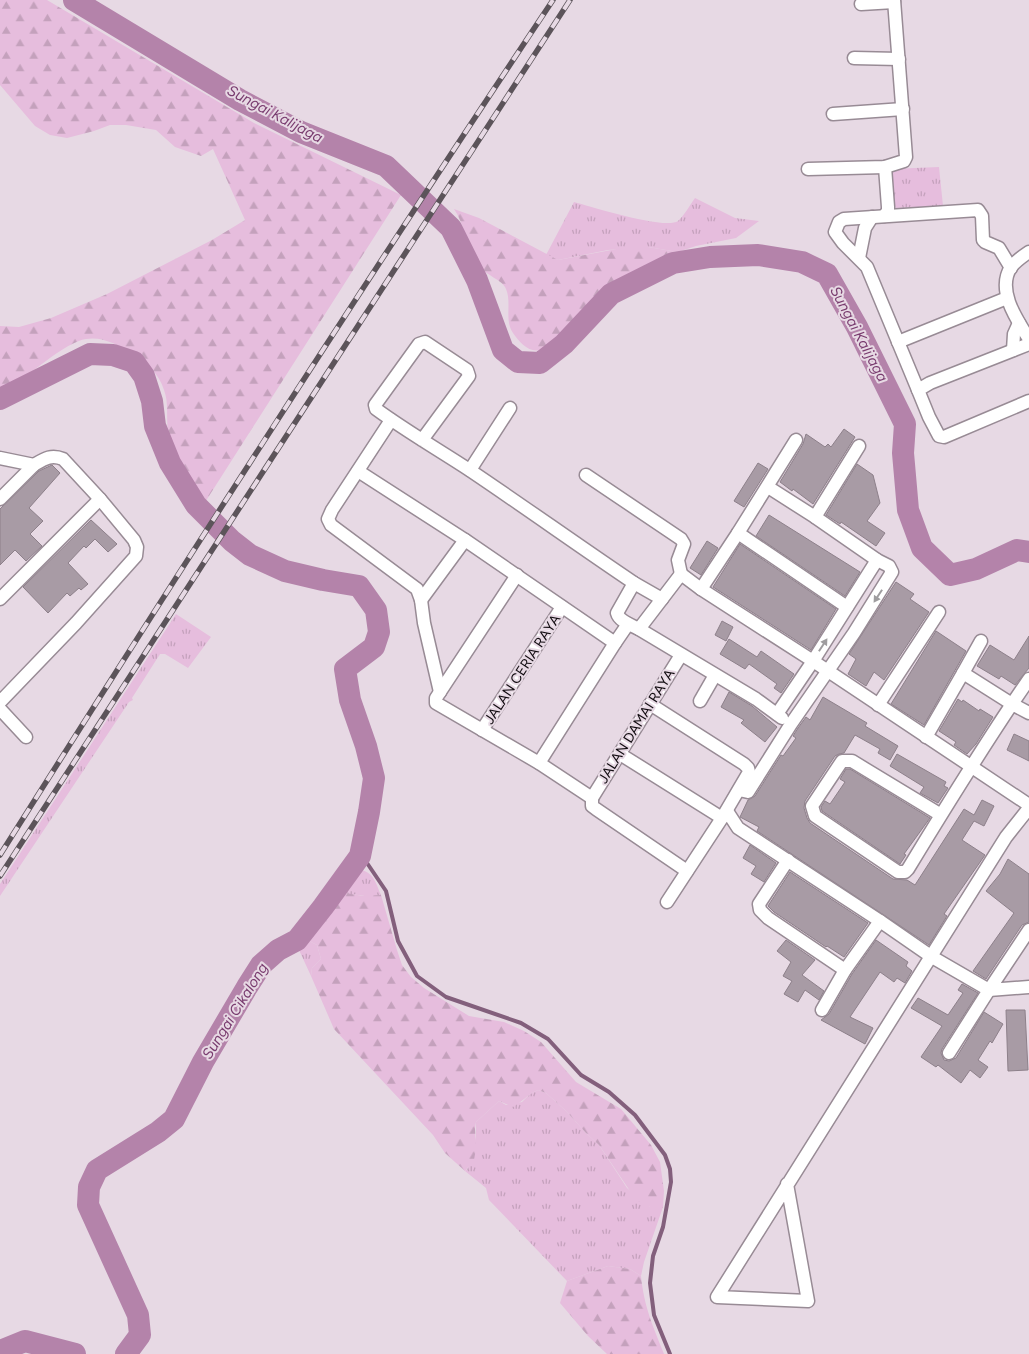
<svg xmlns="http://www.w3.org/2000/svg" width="1029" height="1354" viewBox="0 0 1029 1354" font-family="Figtree,sans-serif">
  <defs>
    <pattern id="grass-tufts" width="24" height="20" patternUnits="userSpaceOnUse" patternTransform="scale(1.25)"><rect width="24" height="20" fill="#e6bddd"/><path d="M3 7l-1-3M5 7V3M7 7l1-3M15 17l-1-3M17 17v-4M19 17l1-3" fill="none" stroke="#c4a1bc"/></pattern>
    <pattern id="forest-firs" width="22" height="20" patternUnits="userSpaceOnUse" patternTransform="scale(1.25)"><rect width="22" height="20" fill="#e6bddd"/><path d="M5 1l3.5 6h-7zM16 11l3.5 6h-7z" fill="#c4a1bc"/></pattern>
  </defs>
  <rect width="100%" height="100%" fill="#e7d9e4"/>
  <!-- grass -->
  <g fill="url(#grass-tufts)">
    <path d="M939 167 943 206 896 208 893 202 890 169Z"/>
    <path d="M695 198 735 218 759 221 736 238 696 246 678 252 648 247 608 250 558 260 546 255 574 202C592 207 665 230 678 221 684 216 690 205 695 198Z"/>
    <path d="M176 614 211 637 188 668 165 654H160L132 698 133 700 129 702 0 896V884Z"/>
    <path d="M359 869C374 873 375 881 381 895 367 899 353 892 339 894Z"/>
    <path d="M307 940 317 945 321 959 312 968 311 976 299 950Z"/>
    <path d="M538 1090 546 1093 565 1110 586 1133 599 1145 627 1188 650 1207H663L644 1262 641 1276 630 1269 608 1266 567 1281 489 1200 486 1188 465 1171 468 1168 476 1137V1122L499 1101 506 1105 522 1102 530 1094Z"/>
  </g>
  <!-- forest -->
  <g fill="url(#forest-firs)">
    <path d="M0 0H47L254 123 401 195 202 507C188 489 171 454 168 431 166 417 169 403 164 390 159 373 146 363 132 354 119 345 102 336 86 339 67 341 20 381 5 394H0V326L19 327 51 318 107 294 212 240 245 220 213 149 201 156 175 147 156 130 126 125H110L94 131 67 138 50 135 35 126 0 85Z"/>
    <path d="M454 209 479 218 558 260 627 247H648L678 252C650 262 625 276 603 296 594 303 585 311 577 319 566 330 557 347 540 350 529 353 519 342 513 333 504 320 512 303 506 289 503 280 485 275 478 265 465 248 466 226 454 209Z"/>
    <path d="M346 893 363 896 381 895 397 950 402 965 411 977 424 988 469 1016 504 1022 524 1031 541 1042 576 1082 621 1109 651 1145 660 1162 664 1191 663 1207H650L636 1200 599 1145 586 1133 565 1110 546 1093 538 1090C528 1094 522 1102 513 1107L499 1101 476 1122 475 1128 476 1148 474 1160 465 1171 445 1153 433 1135 334 1029 311 976 312 968 321 959 317 945 307 940 320 923 339 894Z"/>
    <path d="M608 1266 630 1269 641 1276C644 1307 653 1326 664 1354H607L588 1336 560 1303 567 1281Z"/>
  </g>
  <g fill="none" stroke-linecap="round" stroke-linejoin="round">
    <!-- stream -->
    <path stroke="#835f7c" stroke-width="4" d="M360 856 367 863 386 891 398 941 417 976 446 997 521 1023 548 1039 581 1075 609 1092 635 1115 665 1155 670 1169 671 1182 663 1227 653 1256 650 1283 654 1315 670 1354"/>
    <!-- river -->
    <g stroke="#b483aa" stroke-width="22">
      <path d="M74 0 240 100 301 132 386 166 451 228 477 280 503 350 518 362 540 363 564 344 611 294 673 263 710 257 758 255 802 262 827 274 857 327 905 424 903 453 908 510 922 548 950 575 976 569 1017 550 1029 552"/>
      <path d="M0 399 90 354 113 355 134 362 144 376 152 401 155 426 170 463 196 505 232 541 250 555 285 571 323 580 359 586 376 610 379 632 374 647 345 669 350 700 366 746 374 778 369 812 360 856 323 907 297 940 278 950 261 965 247 987 203 1062 174 1119 158 1132 97 1170 89 1187 88 1205 138 1315 140 1335 126 1354"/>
      <path d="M0 1351 25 1341 75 1354"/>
    </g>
  </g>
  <!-- building -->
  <g fill="#a89ba5" stroke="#8d808a">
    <path d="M844 429 855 437 813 504 793 489 792 491 780 482 803 444 806 434 825 447 828 444 831 447Z"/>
    <path d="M758 463 768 469 744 507 734 501Z"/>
    <path d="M857 464 873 475 880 503 867 521 885 533 876 546 841 522 840 524 826 515Z"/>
    <path d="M52 465 60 473 29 508 43 521 30 534 42 546 26 561 15 550 0 565V509L39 471Z"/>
    <path d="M769 515 860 572 845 596 756 536Z"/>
    <path d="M91 520 117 544 108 552 95 539 86 548 84 546 68 563 88 584 81 590 79 588 70 596 67 593 48 613 23 587Z"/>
    <path d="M707 541 718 548 701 575 690 568Z"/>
    <path d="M740 544 836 609 811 650 713 587Z"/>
    <path d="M896 582 914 594 910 599 929 612 884 680 874 672 866 686 848 674 856 659 849 654Z"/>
    <path d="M722 621 733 627 726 641 715 635Z"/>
    <path d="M936 631 966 651 924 725 891 704Z"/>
    <path d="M1029 636V668L1015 685 1001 676 999 679 977 666 990 645 1014 660Z"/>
    <path d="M729 639 757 657 761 651 794 674 781 693 774 688 777 684 749 664 745 669 720 654Z"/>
    <path d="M729 692 752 706 777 727 765 742 741 723 744 720 721 707Z"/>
    <path d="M823 697 867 723 865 726 898 746 890 760 878 753 880 749 855 735 844 753 839 754 835 756 805 801 804 808 807 818 810 823 893 879 907 880 915 885 964 809 974 815 982 800 994 806 984 826 974 821 962 840 985 855 944 914 947 916 929 945 757 831 759 827 740 817 748 800 755 796 781 755 783 756 796 738 793 736 798 728 806 717 810 720Z"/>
    <path d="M958 699 962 702 963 700 979 711 980 709 993 717 976 744 967 754 954 745 956 742 939 731Z"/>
    <path d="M1014 734 1029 741V761L1007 750Z"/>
    <path d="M897 754 946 782 944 786 948 788 938 803 920 793 924 787 890 766Z"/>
    <path d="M846 769H850L930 818 904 854 906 855 900 864 822 811 821 807 825 801 830 804 845 782 840 779Z"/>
    <path d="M750 845 776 863 764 882 751 874 756 866 743 858Z"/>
    <path d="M1008 859 1029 874V922L1022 925 986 979 973 971 1014 913 986 891 1000 874Z"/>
    <path d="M790 872 868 923 844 957 827 946 826 947 774 912 768 906Z"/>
    <path d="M786 940 815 960 802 975 824 991 819 1000 805 990 798 1002 784 994 792 981 783 976 791 962 777 951Z"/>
    <path d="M876 940 908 962 906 966 912 971 905 983 897 978 894 982 880 972 850 1017 873 1028 865 1044 821 1020 829 1014 852 974Z"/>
    <path d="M962 984 978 993 942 1049 941 1053 944 1060 949 1061 956 1058 984 1012 1003 1024 992 1043 990 1041 978 1060 988 1067 980 1078 970 1070 961 1083 938 1065 936 1067 921 1057 942 1026 911 1008 918 998 948 1015 963 993 958 990Z"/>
    <path d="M1006 1010H1025L1028 1070 1008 1071Z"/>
  </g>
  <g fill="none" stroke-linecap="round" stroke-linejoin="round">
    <defs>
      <g id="street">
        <path d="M861 4 894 2"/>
        <path d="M854 58 899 59"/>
        <path d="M833 114 903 109"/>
        <path d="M808 169 885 167 904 161 906 157 894 0"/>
        <path d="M884 216 888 211V207L885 167"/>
        <path d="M1029 252C1023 256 1016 261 1011 267 996 290 1017 320 1029 339"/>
        <path d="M859 258 865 228 872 217"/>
        <path d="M898 342 1007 298"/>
        <path d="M1029 344 930 383 918 390 929 417 939 436 944 437 1029 401"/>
        <path d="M1013 350 1014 334 1019 323"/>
        <path d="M918 390 867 267 843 243 835 232 839 222 844 219 978 210 982 216 983 240 985 242 999 248 1011 268"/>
        <path d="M391 420 332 510 328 519 331 525 417 589 421 600 424 623 440 692"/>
        <path d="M422 440 469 376 467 370 425 342 419 344 375 405 376 409C406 431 439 450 471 471 526 508 579 546 634 583L662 599"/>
        <path d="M0 458 34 465C44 459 51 454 63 459L100 499 134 540 137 547 136 556 76 623 0 702"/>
        <path d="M470 470 510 408"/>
        <path d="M358 471 465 540 615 643 628 624"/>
        <path d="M586 475 681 539 684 544 678 560 681 574"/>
        <path d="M0 499 34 465"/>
        <path d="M815 517 859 446"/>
        <path d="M738 533 847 607"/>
        <path d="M517 575 436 698V703L539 763 592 798"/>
        <path d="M634 583 617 613C619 621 631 625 639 629L681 574 701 589 813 661 1029 805"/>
        <path d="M701 589 738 533 796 440"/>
        <path d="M0 599 100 499"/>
        <path d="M421 600 465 540"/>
        <path d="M639 629 756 699 782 718"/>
        <path d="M963 673 981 641"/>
        <path d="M700 701 715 675"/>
        <path d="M650 704 744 764 748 768 749 772 722 818 667 902"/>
        <path d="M878 705 939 612"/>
        <path d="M0 709 26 737"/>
        <path d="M777 714 813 661 877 560"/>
        <path d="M482 730 562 607"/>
        <path d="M926 737 963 673 1012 704 1029 679"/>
        <path d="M620 754 722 818"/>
        <path d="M539 763 615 643"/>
        <path d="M739 790 748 792 791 724 854 633 892 572 889 566 877 560 815 517 768 487"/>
        <path d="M592 798 681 655"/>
        <path d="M592 798V806L596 809 687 871"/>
        <path d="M727 811 738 828 880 921 932 957 989 990 949 1053"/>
        <path d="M941 815 852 761H842L812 806 815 816 898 872H905L908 869C942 813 976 758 1012 704L1029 713"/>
        <path d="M788 860 759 904 760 910 768 918 845 970"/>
        <path d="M1029 930 989 990 1029 987"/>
        <path d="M822 1010 845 970 880 921"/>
        <path d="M787 1184 808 1301 717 1297 1006 837 1029 808"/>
      </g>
    </defs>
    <!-- street casing -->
    <use href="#street" stroke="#988b95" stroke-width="15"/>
    <!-- street -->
    <use href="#street" stroke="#fff" stroke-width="12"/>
    <defs>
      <g id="rail">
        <path d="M0 855C181 568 365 282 553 0"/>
        <path d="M0 876 570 0"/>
      </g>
    </defs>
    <!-- rail casing -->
    <use href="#rail" stroke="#5c545a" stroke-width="5.5"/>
    <!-- rail -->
    <use href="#rail" stroke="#e7d9e4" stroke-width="4" stroke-dasharray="11" stroke-linecap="butt"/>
  </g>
  <!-- one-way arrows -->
  <defs><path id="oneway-solid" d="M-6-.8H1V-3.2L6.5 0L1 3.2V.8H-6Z" transform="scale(1.25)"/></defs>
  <g fill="#9f9d9f">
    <use href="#oneway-solid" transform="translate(878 596) rotate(123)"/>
    <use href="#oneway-solid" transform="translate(823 645) rotate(-57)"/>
  </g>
  <g text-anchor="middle" stroke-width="4" stroke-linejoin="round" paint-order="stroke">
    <!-- street labels -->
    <g font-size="14" fill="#100b0f" stroke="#e7d9e4">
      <text transform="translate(522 669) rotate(-57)" y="5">JALAN CERIA RAYA</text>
      <text transform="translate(636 726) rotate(-58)" y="5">JALAN DAMAI RAYA</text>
    </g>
    <!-- water labels -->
    <g font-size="15" font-style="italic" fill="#793c6f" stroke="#e7d9e4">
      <text transform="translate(275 114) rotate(28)" y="5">Sungai Kalijaga</text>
      <text transform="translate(859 334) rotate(62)" y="5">Sungai Kalijaga</text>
      <text transform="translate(235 1011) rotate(-58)" y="5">Sungai Cikalong</text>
    </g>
  </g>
</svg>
